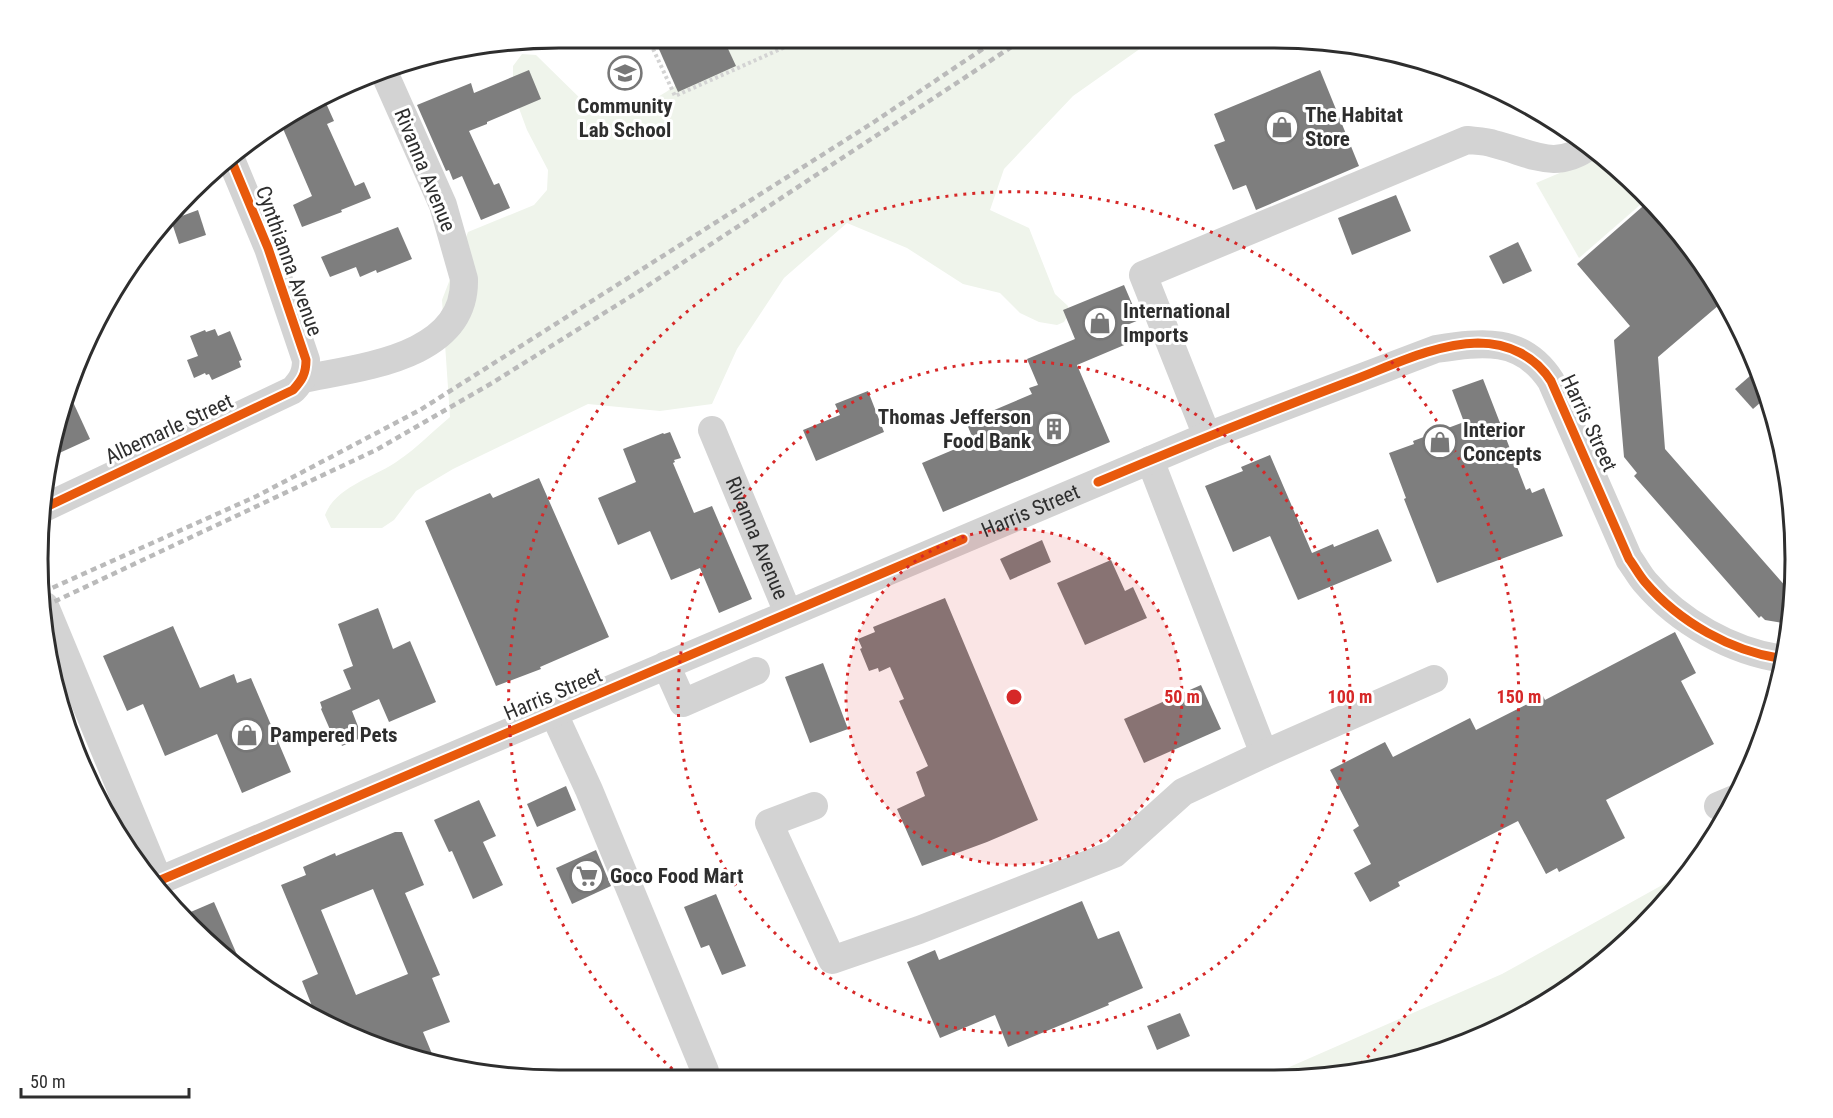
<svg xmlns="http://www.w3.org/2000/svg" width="1833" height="1118" viewBox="0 0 1833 1118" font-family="'Roboto Condensed',sans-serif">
  <rect width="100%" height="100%" fill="#fff"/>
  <!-- green -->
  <g fill="#eff4eb">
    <path d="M745 39 1151 41 1073 96 1004 169 990 210 1029 228 1055 294 1068 306V315L1064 322 1057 325 1039 322 1020 313 1000 293 963 284 907 248 847 223 784 278 737 349 712 404 660 411 588 404 453 469 416 491 394 520 382 528H331L325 515C336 486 376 477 399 460 417 448 433 431 450 417L442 300 468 232 534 205 547 190 548 170 527 130 513 92V66L522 54 536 55 591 109 646 104 666 92Z"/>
    <path d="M1602 155 1648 198 1579 258 1536 183Z"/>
    <path d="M1693 868 1688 876 1618 951 1534 1011 1409 1063 1308 1079H1262L1502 974Z"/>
  </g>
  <!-- building -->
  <g fill="#7e7e7e" fill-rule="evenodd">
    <path d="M654 38H723L736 66 678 92Z"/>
    <path d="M529 70 541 99 487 122V124L469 131 494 185 499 183 510 208 481 220 462 176 453 180 449 170 446 171 417 105 471 83 474 93Z"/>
    <path d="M1320 70 1359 166 1256 210 1246 185 1233 190 1214 145 1225 141 1214 114Z"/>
    <path d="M325 101 334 121 327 124 355 186 364 182 371 198 341 210 342 212 302 227 293 205 312 196 281 124Z"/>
    <path d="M1396 195 1411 231 1352 255 1338 218Z"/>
    <path d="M1650 200 1666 215 1726 299 1658 357 1665 449 1794 596 1789 624 1765 620 1761 616 1759 618 1634 476 1637 473 1624 457 1614 340 1630 326 1577 264Z"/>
    <path d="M198 210 206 235 179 244 171 220Z"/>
    <path d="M398 227 412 259 377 273 376 270 360 277 356 267 330 277 321 257Z"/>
    <path d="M1518 242 1532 271 1503 284 1489 256Z"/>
    <path d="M1124 285 1139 320 1122 327 1129 343 1077 365 1110 442 943 512 922 463 974 441 966 422 1032 394 1029 388 1038 385 1027 359 1075 339 1063 310Z"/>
    <path d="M215 329 218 336 230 331 242 360 239 361 241 367 212 380 209 374 206 375 205 373 194 378 187 360 198 356 190 336 205 330 206 332Z"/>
    <path d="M1758 369 1769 395 1753 409 1735 389Z"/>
    <path d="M1483 379 1526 490 1530 488 1532 493 1544 488 1563 536 1437 583 1404 499 1406 498 1389 453 1414 444 1413 441 1464 422 1452 390Z"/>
    <path d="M67 389 90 439 55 455 65 392Z"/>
    <path d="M868 391 884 432 816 461 803 430 840 415 835 404Z"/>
    <path d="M670 432 681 458 674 460 675 462 673 463 694 513 712 506 752 599 719 613 700 568 671 580 650 531 618 545 598 498 636 482 623 449 663 433 664 434Z"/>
    <path d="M1270 455 1312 553 1333 544 1334 547 1378 529 1392 561 1298 600 1270 536 1233 552 1205 486 1243 471 1241 467Z"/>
    <path d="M539 478 609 637 540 667 541 669 496 686 425 521 490 493 493 498Z"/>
    <path d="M1042 540 1051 562 1010 580 1000 559Z"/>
    <path d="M1111 560 1125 591 1133 587 1147 618 1085 645 1057 583Z"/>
    <path d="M945 598 1038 820 987 842 922 866 897 809 925 796 916 772 928 766 899 701 904 699 890 667 879 672 878 668 869 671 860 649 862 648 858 639 875 632 873 627Z"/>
    <path d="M378 608 393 649 410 641 436 702 389 722 379 699 352 711 361 734 359 735 361 738 342 746 339 739 335 741 321 709 322 708 320 702 351 689 343 670 353 666 338 624Z"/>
    <path d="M173 626 200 688 234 674 237 683 251 678 291 772 242 793 217 734 165 756 143 704 127 711 103 656Z"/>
    <path d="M1675 632 1696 673 1681 681 1714 744 1606 800 1625 838 1559 872 1557 868 1546 874 1518 821 1398 882 1400 886 1370 902 1354 873 1371 864 1353 830 1359 826 1330 770 1385 742 1393 757 1470 718 1476 730 1543 696 1545 700Z"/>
    <path d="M823 663 848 729 810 743 785 677Z"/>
    <path d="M1201 685 1221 729 1144 763 1124 719Z"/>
    <path d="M566 786 576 810 537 827 527 804Z"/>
    <path d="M479 800 496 836 483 842 503 885 473 899 452 851 449 852 434 820Z"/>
    <path d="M395 832H402L424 885 405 893 440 975 432 978 450 1022 423 1032 435 1061 360 1041 316 1016 302 981 318 974 281 885 306 875 303 867 335 853 336 856ZM373 889 408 974 356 995 321 910Z"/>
    <path d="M596 850 611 886 572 904 556 868Z"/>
    <path d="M716 894 746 966 722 975 709 945 701 948 684 907Z"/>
    <path d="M1082 901 1098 939 1119 931 1143 988 1108 1003 1109 1005 1008 1047 995 1015 940 1038 907 962 935 950 939 960Z"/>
    <path d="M214 902 245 973 243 974 186 914Z"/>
    <path d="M1180 1013 1190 1036 1157 1050 1147 1026Z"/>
  </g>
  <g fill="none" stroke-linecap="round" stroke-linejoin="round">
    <!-- path -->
    <path stroke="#d3d3d3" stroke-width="4" stroke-dasharray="3 3" stroke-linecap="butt" d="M648 38 675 96 803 39"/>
    <!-- minor -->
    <g stroke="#d3d3d3" stroke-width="28">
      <path d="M303 379C360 367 466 358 464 279L443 205 383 70"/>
      <path id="s1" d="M712 430 788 613"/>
      <path d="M1207 436 1143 275 1467 140C1476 141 1486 141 1494 144 1532 153 1555 172 1591 145"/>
      <path d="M1150 460 1264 754"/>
      <path d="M46 507 293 390C302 380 306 374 306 360L268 248 230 157"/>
      <path d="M45 606 159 881V885"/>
      <path d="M666 665 683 703 756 671"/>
      <path d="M554 714 589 790 705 1071 704 1077"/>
      <path d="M814 806 769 823 832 960 919 930 1114 854 1183 792 1264 754 1434 679"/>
      <path d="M1718 806 1737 798"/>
      <path id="s2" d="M156 882 1207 436 1436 349C1482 342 1522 336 1551 381L1629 559C1635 567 1639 575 1645 582 1679 622 1732 652 1784 659"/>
    </g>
    <!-- rail -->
    <g stroke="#bababa" stroke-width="4.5" stroke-dasharray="6 4.5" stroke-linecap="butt">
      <path d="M43 592 257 496 420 410 874 122 996 40"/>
      <path d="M45 606 376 450 492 383 641 290 1022 40"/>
    </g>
    <defs>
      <g id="cycleway">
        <path d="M1098 482C1181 447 1264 414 1348 382 1389 367 1433 344 1478 343 1508 343 1535 356 1551 381L1629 559C1635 567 1639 575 1645 582 1679 622 1732 652 1784 659"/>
        <path d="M46 507 293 390C302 380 306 374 306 360L268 248 230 157"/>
        <path d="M156 882 963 539"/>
      </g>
    </defs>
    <!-- cycleway casing -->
    <use href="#cycleway" stroke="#fff" stroke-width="13"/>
    <!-- cycleway -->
    <use href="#cycleway" stroke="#e8590c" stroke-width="9"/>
  </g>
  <!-- distance rings -->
  <circle cx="1014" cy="697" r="168" fill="#d62828" fill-opacity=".12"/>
  <g fill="none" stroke="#d62828" stroke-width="3" stroke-dasharray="3 6">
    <circle cx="1014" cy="697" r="168"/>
    <circle cx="1014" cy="697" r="336"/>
    <path d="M679 1075A505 505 0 1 1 1355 1069"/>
  </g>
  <!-- icons -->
  <defs>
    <symbol id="school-ring" viewBox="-11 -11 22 22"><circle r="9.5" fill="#fff" stroke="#777" stroke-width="1.5"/><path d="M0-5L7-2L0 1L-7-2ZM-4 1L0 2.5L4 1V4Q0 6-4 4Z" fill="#777"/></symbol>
    <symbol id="shop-ring" viewBox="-11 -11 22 22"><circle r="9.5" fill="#fff" stroke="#777" stroke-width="1.5"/><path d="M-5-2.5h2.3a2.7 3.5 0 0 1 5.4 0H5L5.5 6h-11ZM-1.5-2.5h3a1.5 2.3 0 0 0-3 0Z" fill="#777"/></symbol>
    <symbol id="building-ring" viewBox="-11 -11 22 22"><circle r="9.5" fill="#fff" stroke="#777" stroke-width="1.5"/><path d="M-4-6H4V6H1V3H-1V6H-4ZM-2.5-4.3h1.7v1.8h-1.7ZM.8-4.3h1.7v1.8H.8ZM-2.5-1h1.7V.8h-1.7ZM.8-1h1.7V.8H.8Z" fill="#777"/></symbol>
    <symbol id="supermarket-ring" viewBox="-11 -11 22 22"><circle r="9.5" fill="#fff" stroke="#777" stroke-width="1.5"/><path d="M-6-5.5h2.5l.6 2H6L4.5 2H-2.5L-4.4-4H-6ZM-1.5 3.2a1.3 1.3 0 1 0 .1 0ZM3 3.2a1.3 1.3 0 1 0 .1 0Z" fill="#777"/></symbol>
  </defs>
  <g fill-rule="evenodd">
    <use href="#school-ring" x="606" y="54" width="38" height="38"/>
    <use href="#shop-ring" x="1263" y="108" width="38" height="38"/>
    <use href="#shop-ring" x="1081" y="304" width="38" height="38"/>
    <use href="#building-ring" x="1035" y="410" width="38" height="38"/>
    <use href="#shop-ring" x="1421" y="423" width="38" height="38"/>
    <use href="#shop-ring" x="228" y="716" width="38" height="38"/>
    <use href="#supermarket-ring" x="568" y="857" width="38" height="38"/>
  </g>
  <g text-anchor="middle" stroke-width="6" stroke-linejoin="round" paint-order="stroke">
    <!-- poi labels -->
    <g font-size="21" font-weight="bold" fill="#2e2e2e" stroke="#fff" text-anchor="start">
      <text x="625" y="113" text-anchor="middle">Community<tspan x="625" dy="24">Lab School</tspan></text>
      <text x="1305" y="122">The Habitat<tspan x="1305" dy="24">Store</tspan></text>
      <text x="1123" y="318">International<tspan x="1123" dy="24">Imports</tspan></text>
      <text x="1031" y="424" text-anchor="end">Thomas Jefferson<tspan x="1031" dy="24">Food Bank</tspan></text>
      <text x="1463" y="437">Interior<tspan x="1463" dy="24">Concepts</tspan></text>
      <text x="270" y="742">Pampered Pets</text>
      <text x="610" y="883">Goco Food Mart</text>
    </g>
    <!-- street labels -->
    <g font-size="21" fill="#2e2e2e" stroke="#fff">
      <text transform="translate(425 170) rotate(68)" y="7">Rivanna Avenue</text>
      <text transform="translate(289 261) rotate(70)" y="7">Cynthianna Avenue</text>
      <text transform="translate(1589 423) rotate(65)" y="7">Harris Street</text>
      <text transform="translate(169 429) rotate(-25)" y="7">Albemarle Street</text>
      <text dy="7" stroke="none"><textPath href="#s2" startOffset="950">Harris Street</textPath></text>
      <text dy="7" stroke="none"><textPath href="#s1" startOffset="117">Rivanna Avenue</textPath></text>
      <text transform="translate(553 694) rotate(-23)" y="7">Harris Street</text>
    </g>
  </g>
  <!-- crop -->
  <path d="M0 0H1833V1118H0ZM559 48H1274A511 511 0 0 1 1785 559V559A511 511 0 0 1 1274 1070H559A511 511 0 0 1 48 559V559A511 511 0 0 1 559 48Z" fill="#fff" fill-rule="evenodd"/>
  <path fill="none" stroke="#2e2e2e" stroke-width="3" d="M559 48H1274A511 511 0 0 1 1785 559V559A511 511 0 0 1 1274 1070H559A511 511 0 0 1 48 559V559A511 511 0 0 1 559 48Z"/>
  <circle cx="1014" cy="697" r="9" fill="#d62828" stroke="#fff" stroke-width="3"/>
  <g font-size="18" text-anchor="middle" font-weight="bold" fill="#d62828" stroke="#fff" stroke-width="6" stroke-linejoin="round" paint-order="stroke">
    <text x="1182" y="703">50 m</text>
    <text x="1350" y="703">100 m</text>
    <text x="1519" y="703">150 m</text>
  </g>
  <!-- scale -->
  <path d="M21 1088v9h168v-9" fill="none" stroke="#2e2e2e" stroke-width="3"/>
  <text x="30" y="1088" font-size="18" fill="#2e2e2e" stroke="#ffffff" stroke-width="4.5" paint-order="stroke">50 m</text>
</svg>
